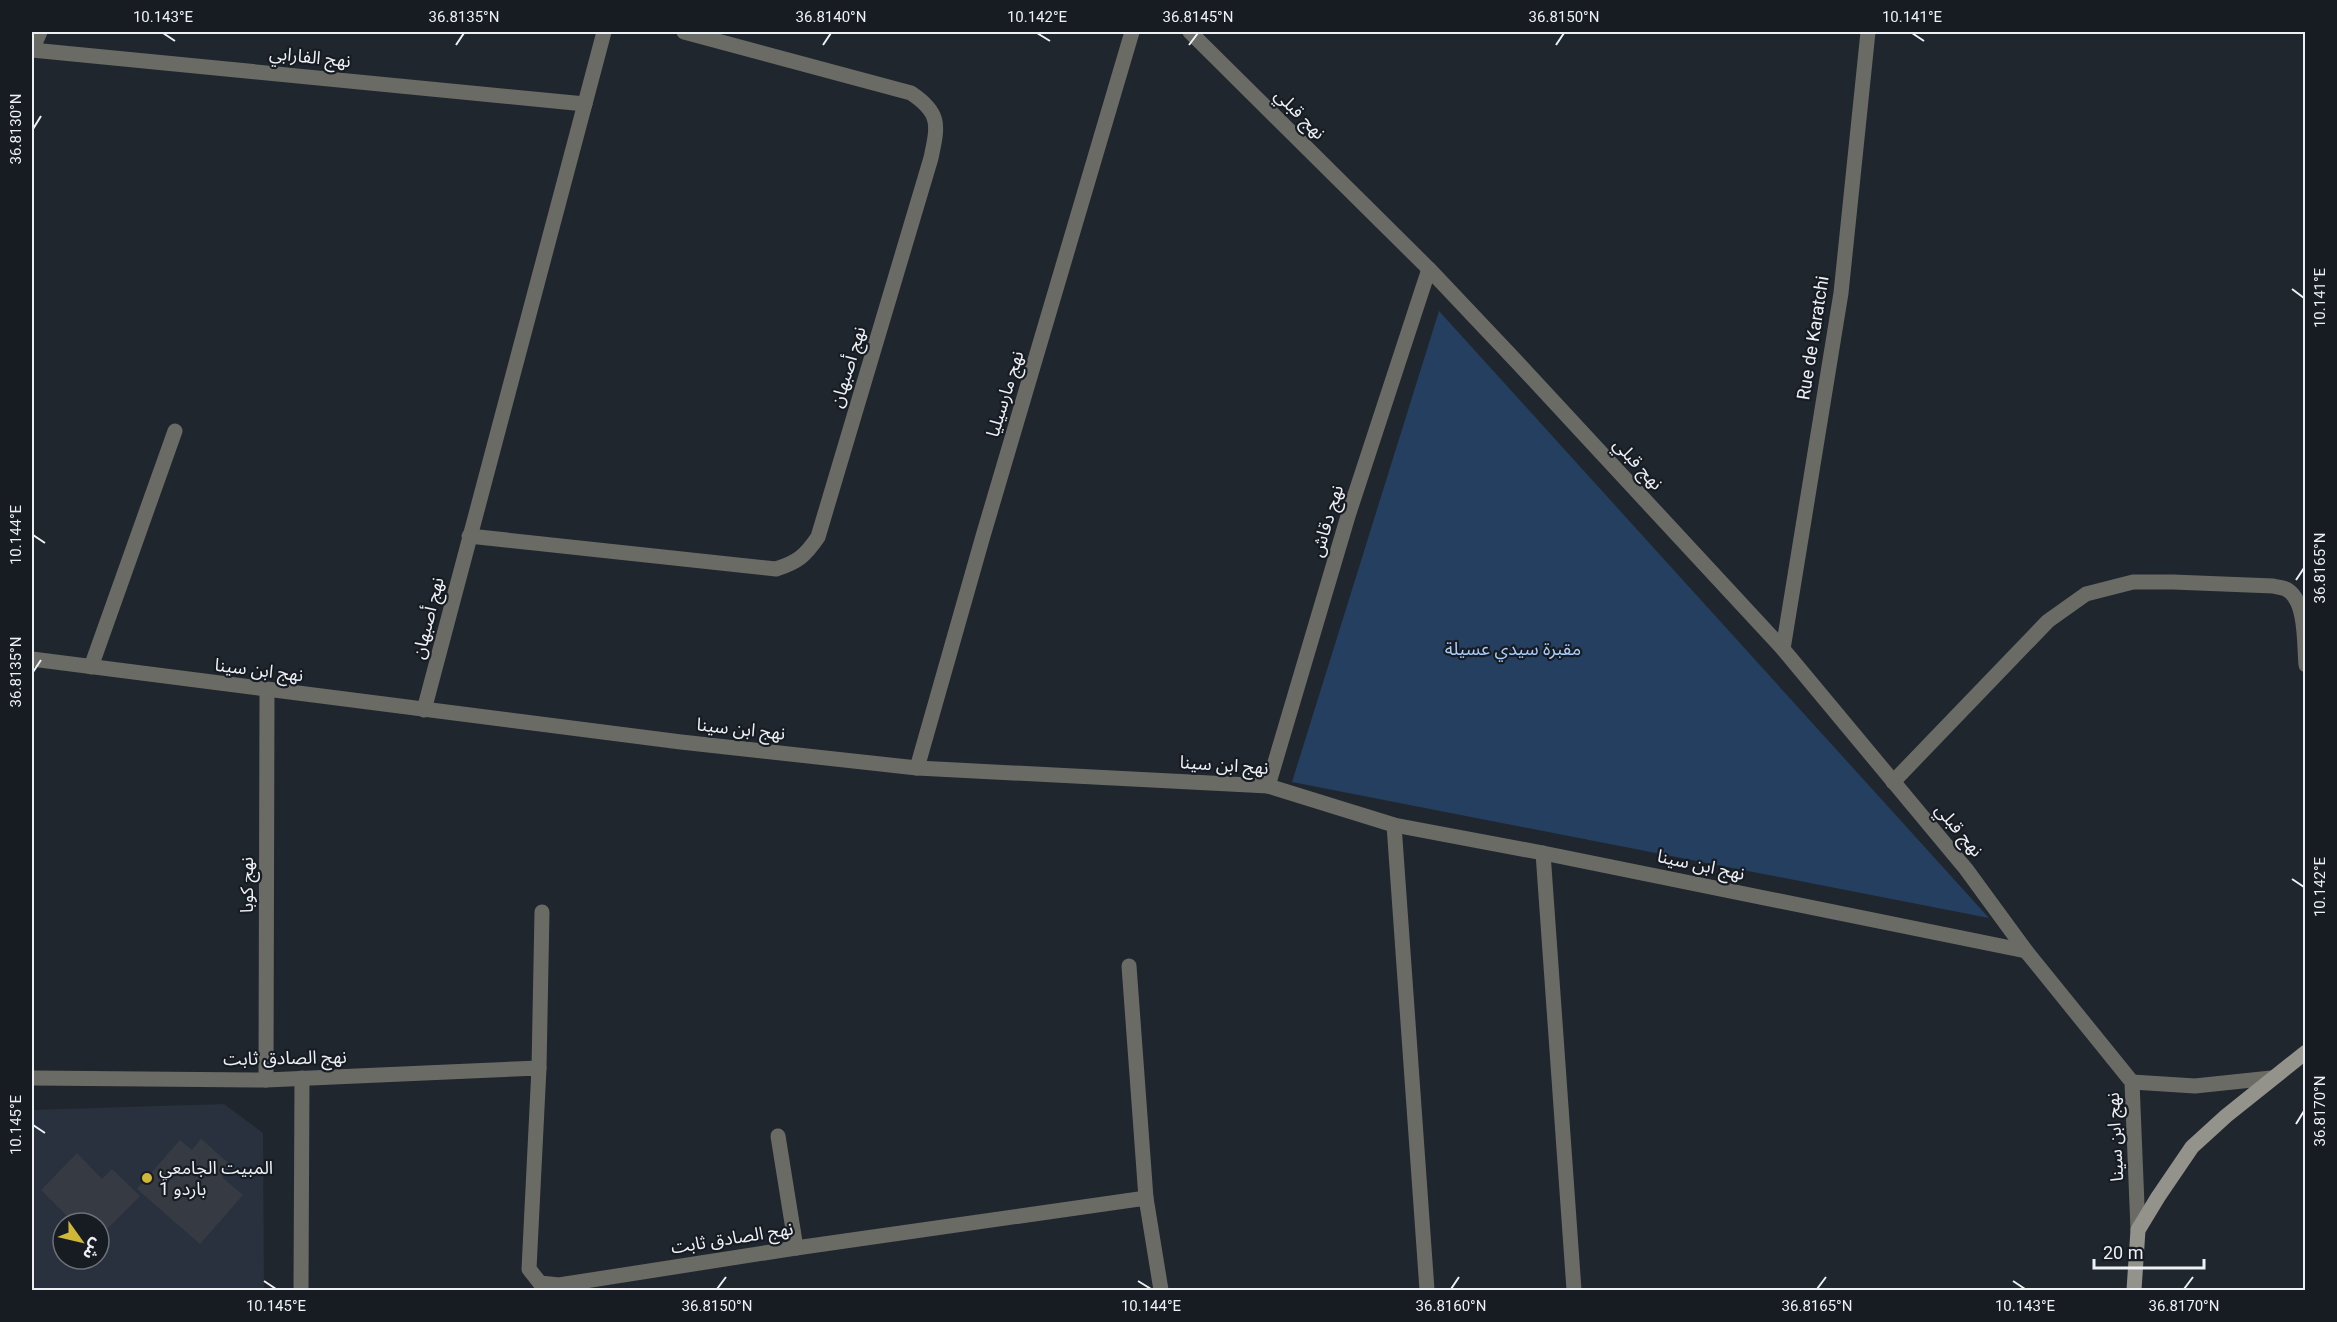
<svg xmlns="http://www.w3.org/2000/svg" width="2337" height="1322" viewBox="0 0 2337 1322" font-family="Roboto,'Noto Sans Arabic',sans-serif">
  <rect width="100%" height="100%" fill="#20262d"/>
  <!-- built -->
  <path fill="#28313d" fill-rule="evenodd" d="M224 1104 263 1133 264 1290H32V1110ZM63 1223H99V1259H63Z"/>
  <!-- green -->
  <path fill="#253f60" d="M1439 311 1989 918 1292 782Z"/>
  <!-- building -->
  <g fill="#363b43">
    <path d="M201 1139 232 1166 222 1177 243 1195 200 1244 137 1189 180 1140 192 1150Z"/>
    <path d="M77 1153 102 1179 112 1169 140 1196 99 1237V1223H74L41 1190Z"/>
    <rect x="32" y="1187" width="2" height="56"/>
  </g>
  <g fill="none" stroke-linecap="round" stroke-linejoin="round">
    <!-- street -->
    <g stroke="#6b6b66" stroke-width="15">
      <path d="M1190 32 1429 269 1517 362 1783 649 1966 869 2026 951 2132 1082 2138 1230"/>
      <path d="M32 50 585 104"/>
      <path d="M32 50 40 32"/>
      <path d="M469 536 776 569C798 562 805 556 818 537L931 158C938 125 941 113 911 93L684 32"/>
      <path d="M1783 649 1841 293 1868 32"/>
      <path d="M32 659 681 742 917 768 1268 786 1394 825 1543 853 2026 951"/>
      <path d="M91 667 175 431"/>
      <path d="M424 710 604 32"/>
      <path d="M917 768 983 536 1132 32"/>
      <path d="M1893 782 2048 621 2086 594 2133 582H2173L2273 586C2277 587 2283 588 2286 589 2307 600 2304 645 2306 665"/>
      <path d="M1268 786 1348 516 1429 269"/>
      <path d="M1394 825 1427 1290"/>
      <path d="M1543 853 1574 1290"/>
      <path d="M1129 966 1146 1198"/>
      <path d="M539 1068 542 912"/>
      <path d="M32 1078 266 1080 539 1068 529 1269 540 1283 559 1285 796 1248 1146 1198 1161 1290"/>
      <path d="M266 1080 267 691"/>
      <path d="M2132 1082 2195 1086 2271 1078"/>
      <path d="M778 1136 796 1248"/>
      <path d="M301 1290 302 1078"/>
    </g>
    <!-- secondary -->
    <path stroke="#93928b" stroke-width="15" d="M2134 1290 2138 1230 2158 1197 2192 1147 2226 1116 2306 1052"/>
  </g>
  <!-- ticks -->
  <path fill="none" stroke="#edf1f6" stroke-width="2" d="M163 33 175 41M1037 33 1050 41M1912 33 1924 41M456 45 464 33M823 45 831 33M1189 45 1198 33M1556 45 1564 33M33 129 41 116M2292 289 2304 298M33 535 45 543M2296 580 2304 568M33 672 41 660M2292 879 2304 887M2296 1124 2304 1111M33 1125 45 1133M264 1281 276 1289M1138 1281 1151 1289M2013 1281 2025 1289M717 1289 726 1277M1451 1289 1459 1277M1817 1289 1826 1277M2184 1289 2193 1277"/>
  <!-- markers -->
  <circle fill="#cfb837" stroke="#171c23" stroke-width="2" cx="147" cy="1178" r="6"/>
  <g text-anchor="middle" stroke-width="4.5" stroke-linejoin="round" paint-order="stroke">
    <!-- street labels -->
    <g font-size="18" fill="#edf1f6" stroke="#171c23">
      <text transform="translate(310 57) rotate(6)" y="6">نهج الفارابي</text>
      <text transform="translate(1300 114) rotate(45)" y="6">نهج قبلي</text>
      <text transform="translate(1813 338) rotate(-81)" y="6">Rue de Karatchi</text>
      <text transform="translate(848 367) rotate(-73)" y="6">نهج أصبهان</text>
      <text transform="translate(1005 394) rotate(-73)" y="6">نهج مارسيليا</text>
      <text transform="translate(1638 464) rotate(47)" y="6">نهج قبلي</text>
      <text transform="translate(1327 521) rotate(-73)" y="6">نهج دقاش</text>
      <text transform="translate(428 618) rotate(-76)" y="6">نهج أصبهان</text>
      <text transform="translate(259 670) rotate(7)" y="6">نهج ابن سينا</text>
      <text transform="translate(741 729) rotate(6)" y="6">نهج ابن سينا</text>
      <text transform="translate(1224 765) rotate(4)" y="6">نهج ابن سينا</text>
      <text transform="translate(1959 830) rotate(50)" y="6">نهج قبلي</text>
      <text transform="translate(1701 865) rotate(12)" y="6">نهج ابن سينا</text>
      <text transform="translate(247 885) rotate(-90)" y="6">نهج كوبا</text>
      <text transform="translate(285 1058) rotate(-1)" y="6">نهج الصادق ثابت</text>
      <text transform="translate(2115 1137) rotate(-93)" y="6">نهج ابن سينا</text>
      <text transform="translate(732 1238) rotate(-9)" y="6">نهج الصادق ثابت</text>
    </g>
    <!-- park labels -->
    <g font-size="18" fill="#aacefc" stroke="#171c23">
      <text x="1513" y="655">مقبرة سيدي عسيلة</text>
    </g>
    <!-- poi labels -->
    <g font-size="18" fill="#edf1f6" stroke="#171c23" text-anchor="start">
      <text x="159" y="1174">المبيت الجامعي<tspan x="159" dy="21">باردو 1</tspan></text>
    </g>
  </g>
  <!-- border -->
  <rect width="2337" height="1322" fill="none" stroke="#171c23" stroke-width="66"/>
  <!-- north arrow -->
  <g transform="translate(81 1241) rotate(124)"><circle r="28" fill="#171c23" stroke="#6d7177" stroke-width="1.5"/>
  <path d="M0-4.5L10 22L0 15L-10 22Z" fill="#cfb837"/>
  <text y="-9" font-size="16" font-weight="bold" text-anchor="middle" fill="#edf1f6">ش</text>
  </g>
  <!-- scale -->
  <path d="M2094 1259v9h110v-9" fill="none" stroke="#edf1f6" stroke-width="3"/>
  <text x="2103" y="1259" font-size="18" fill="#edf1f6" stroke="#171c23" stroke-width="4.5" paint-order="stroke">20 m</text>
  <rect x="33" y="33" width="2271" height="1256" fill="none" stroke="#edf1f6" stroke-width="2"/>
  <g font-size="15" text-anchor="middle" fill="#edf1f6">
    <text x="163" y="22">10.143°E</text>
    <text x="464" y="22">36.8135°N</text>
    <text x="831" y="22">36.8140°N</text>
    <text x="1037" y="22">10.142°E</text>
    <text x="1198" y="22">36.8145°N</text>
    <text x="1564" y="22">36.8150°N</text>
    <text x="1912" y="22">10.141°E</text>
    <text transform="translate(16 129) rotate(-90)" y="5">36.8130°N</text>
    <text transform="translate(2320 298) rotate(-90)" y="5">10.141°E</text>
    <text transform="translate(16 535) rotate(-90)" y="5">10.144°E</text>
    <text transform="translate(2320 568) rotate(-90)" y="5">36.8165°N</text>
    <text transform="translate(16 672) rotate(-90)" y="5">36.8135°N</text>
    <text transform="translate(2320 887) rotate(-90)" y="5">10.142°E</text>
    <text transform="translate(2320 1111) rotate(-90)" y="5">36.8170°N</text>
    <text transform="translate(16 1125) rotate(-90)" y="5">10.145°E</text>
    <text x="276" y="1311">10.145°E</text>
    <text x="717" y="1311">36.8150°N</text>
    <text x="1151" y="1311">10.144°E</text>
    <text x="1451" y="1311">36.8160°N</text>
    <text x="1817" y="1311">36.8165°N</text>
    <text x="2025" y="1311">10.143°E</text>
    <text x="2184" y="1311">36.8170°N</text>
  </g>
</svg>
